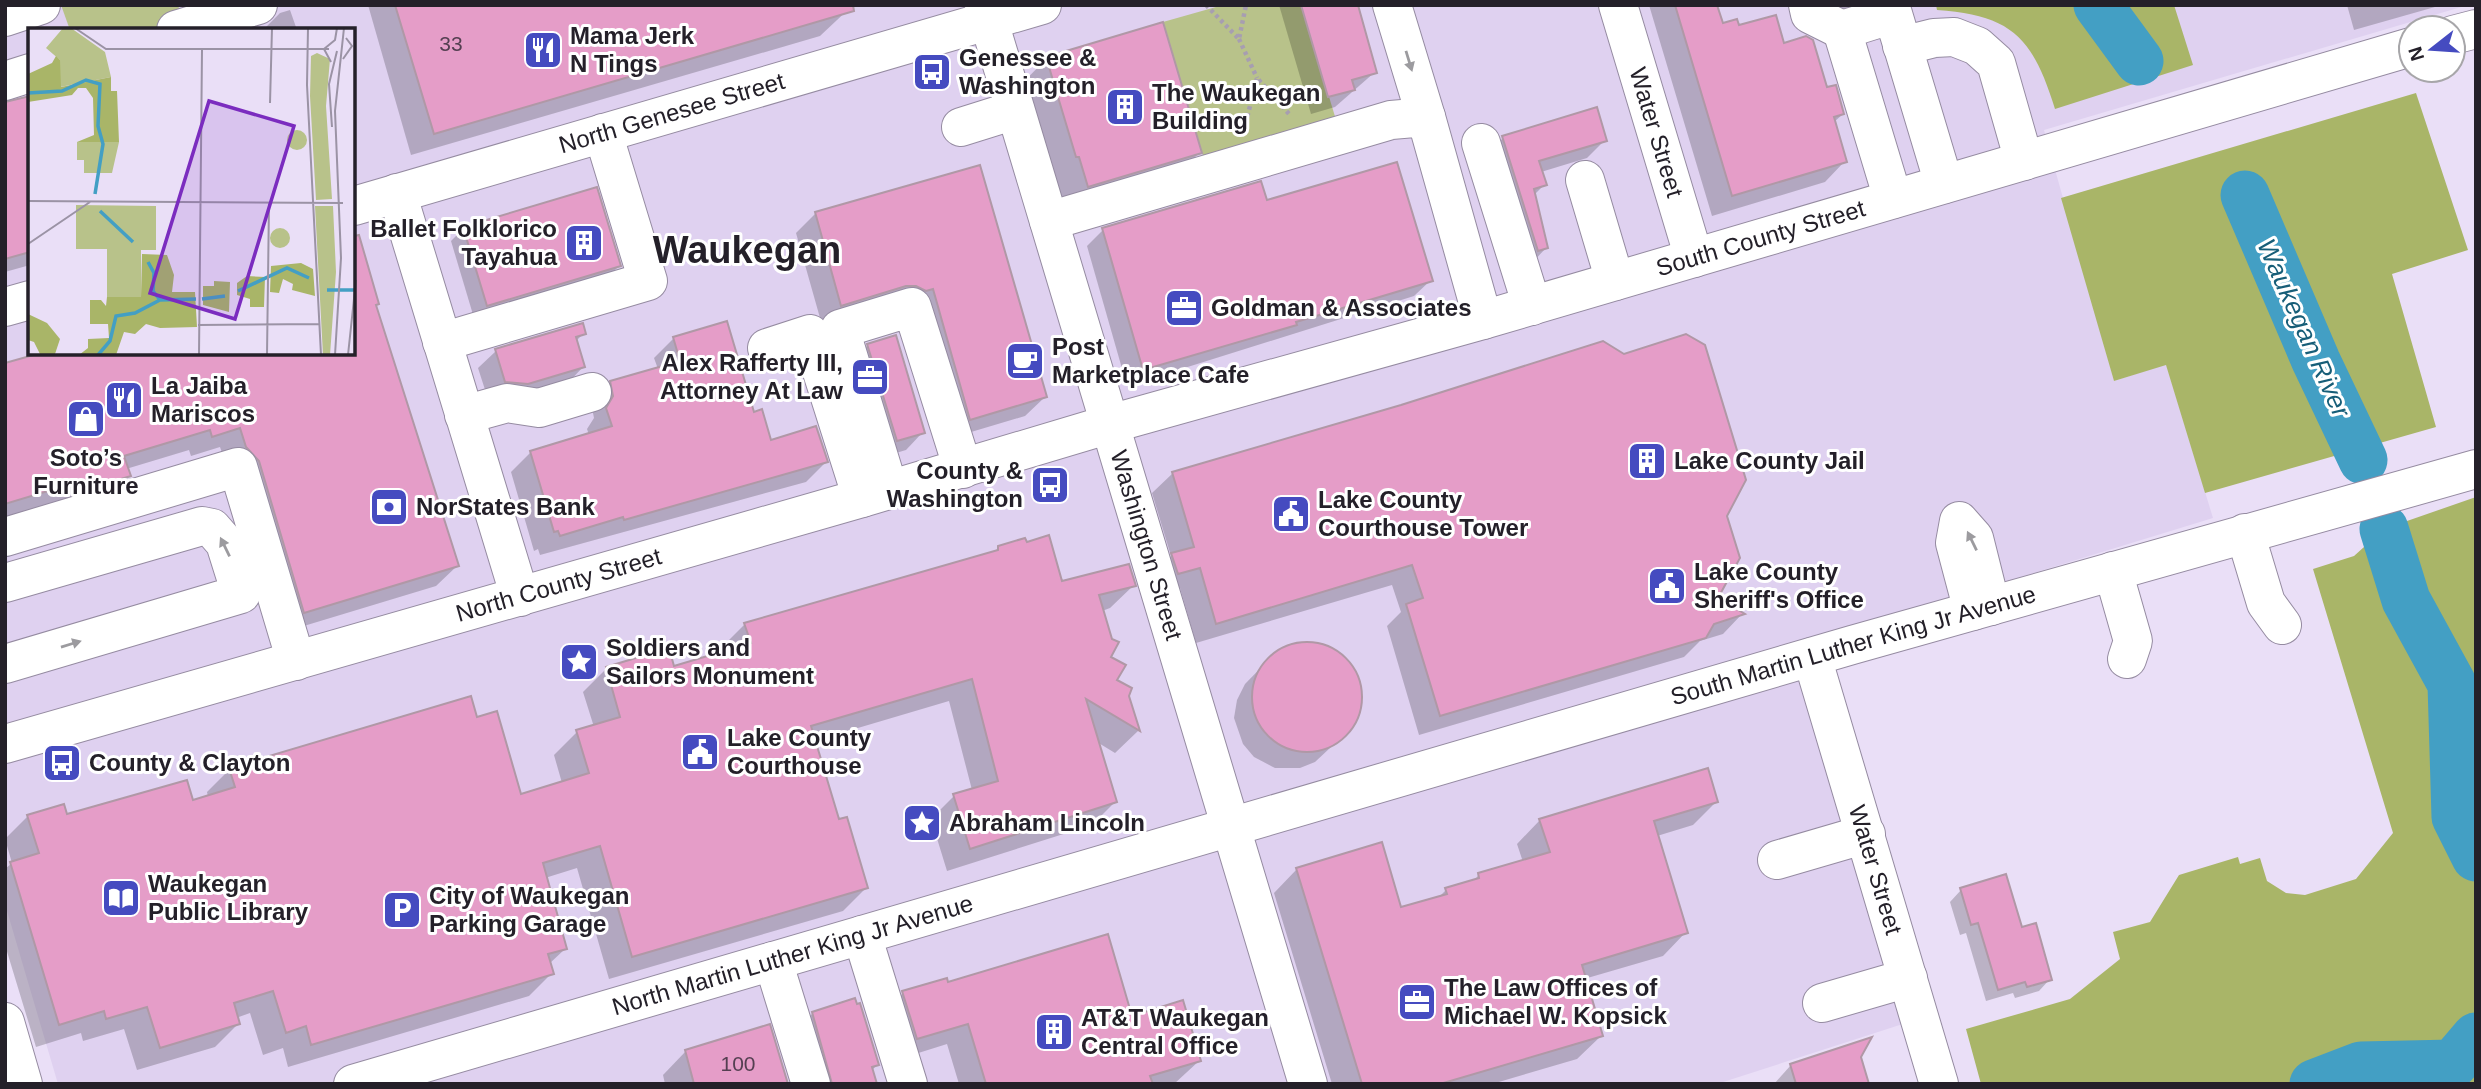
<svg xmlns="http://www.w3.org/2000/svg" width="2481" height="1089" viewBox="0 0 2481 1089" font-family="Arial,sans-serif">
  <rect width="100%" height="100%" fill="#eadff7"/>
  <!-- built -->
  <path fill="#dfd1f0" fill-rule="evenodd" d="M5 5H2468L2044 130 2114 381 2166 364 2213 518 1789 648 1909 1022 1717 1084H58L5 904ZM30 30H354V354H30Z"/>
  <!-- green -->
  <g fill="#b8c28a">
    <path d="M61 5H178L184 25 167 30H70Z"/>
    <path d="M1223 5H1301L1337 123 1206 166 1163 22Z"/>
  </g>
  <!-- forest -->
  <g fill="#a9b568">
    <path d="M1936 5H2174L2193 65 2055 109C2033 38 2012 15 1937 10Z"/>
    <path d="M2416 93 2468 250 2392 274 2436 427 2205 493 2166 365 2114 381 2061 198Z"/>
    <path d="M2476 497V1084H1981L1966 1029 2070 999 2120 959 2113 932 2150 922 2179 875 2238 857 2240 864 2260 858 2267 881 2286 893 2305 895 2356 879 2393 833 2313 569 2354 556 2384 529Z"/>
  </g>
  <!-- shadow -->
  <g fill="#0003">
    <path d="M368 5H853L820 36 411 155Z"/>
    <path d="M1279 5H1356L1375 72 1335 107 1311 114Z"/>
    <path d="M1649 5H1715L1721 25 1738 27 1783 45 1826 90 1843 114 1834 122 1845 161 1825 182 1712 216Z"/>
    <path d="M1795 5H1861L1848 17Z"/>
    <path d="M2347 5H2442L2354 30Z"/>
    <path d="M290 10 297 30H258L265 28 280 13Z"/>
    <path d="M1047 58 1200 152 1158 195 1046 228 1005 101Z"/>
    <path d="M30 96V265L5 272V103Z"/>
    <path d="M1503 138 1605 140 1587 158 1541 172 1545 184 1534 195 1546 248 1529 266 1485 156Z"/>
    <path d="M978 167 1045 397 1025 416 951 438 913 308 822 325 796 233 816 213Z"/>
    <path d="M1266 202 1431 280 1414 296 1127 386 1087 246 1103 230Z"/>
    <path d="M464 228 619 266 606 279 474 318 451 241Z"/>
    <path d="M365 263 375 306 457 566 436 586 284 632 220 447 191 456 189 450 126 469 129 476 108 496 5 523V364L41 354H354V266Z"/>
    <path d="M584 333 576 341 583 367 566 385 488 399 478 368 496 351Z"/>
    <path d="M674 338 770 442 826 462 806 482 540 555 538 549 534 551 511 472 531 452 589 435 587 429 594 418 591 403 611 383 658 369 654 358Z"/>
    <path d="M868 345 923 432 906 450 879 458 850 363Z"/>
    <path d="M1173 473 1726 516 1715 599 1742 614 1723 634 1700 641 1684 657 1419 735 1387 626 1401 612 1392 585 1196 643 1180 588 1158 594 1152 575 1171 556 1152 493Z"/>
    <path d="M998 548 1061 583 1134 585 1110 608 1102 611 1115 680 1127 696 1138 731 1115 753 1097 742 1115 802 1092 825 947 871 931 819 954 796 972 790 949 701 814 741 837 821 866 888 843 911 609 979 577 868 545 878 565 949 549 964 552 973 529 996 288 1067 283 1048 263 1055 250 1013 236 1018 238 1024 215 1047 137 1070 124 1029 83 1041 81 1033 36 1047 5 945V869L12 863 5 839 28 816H66L192 802 208 797 207 792 230 769 476 719 520 797 562 783 554 755 577 732 594 727 583 692 607 668H673L724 653 722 647 745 624 994 553Z"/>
    <path d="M1302 643 1320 645 1344 658 1355 672 1360 688 1358 712 1346 733 1315 762 1300 768H1275L1254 757 1243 744 1234 718 1237 700 1245 684 1276 652Z"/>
    <path d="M1716 802 1693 825 1657 836 1686 932 1663 956 1584 979 1601 1036 1577 1059 1492 1084H1332L1274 893 1297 869 1400 909 1438 898 1446 890 1472 882 1479 875 1523 862 1517 844 1540 820Z"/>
    <path d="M1961 890 2021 929 2050 979 2039 991 2015 998 2013 993 1986 1001 1966 933 1960 935 1950 902Z"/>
    <path d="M947 984 1131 1019 1199 1061 1174 1084H959L947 1044 896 1060 882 1015 903 993Z"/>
    <path d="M813 1013 877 1065 872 1070 876 1084H804L789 1037Z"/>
    <path d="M686 1051 786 1084H665L663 1075Z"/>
    <path d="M1859 1057 1867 1084H1774L1791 1065Z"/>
  </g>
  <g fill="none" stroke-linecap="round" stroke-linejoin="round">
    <!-- river -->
    <g stroke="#439fc4" stroke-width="49">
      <path d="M2098 5 2139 61"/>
      <path d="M2245 195 2316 361 2363 460"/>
      <path d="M2384 529 2406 600 2452 684 2456 817 2476 857"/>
      <path d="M2314 1084 2361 1066 2453 1064 2476 1037"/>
    </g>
  </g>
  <!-- building -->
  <g fill="#e59dc8" stroke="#b098a6" stroke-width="2">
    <path d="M395 5H853L854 11 434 134Z"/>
    <path d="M1301 5H1358L1377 73 1352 80 1355 90 1328 97Z"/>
    <path d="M1675 5H1717L1723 23 1737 19 1739 25 1776 15 1784 43 1806 36 1813 40 1827 87 1836 85 1844 114 1834 117 1847 162 1732 196Z"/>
    <path d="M1163 22 1202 153 1088 187 1079 157H1076L1046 57Z"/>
    <path d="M30 96V252L5 259V102Z"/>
    <path d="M1597 107 1607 141 1539 161 1547 185 1534 189 1548 248 1538 251 1502 136Z"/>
    <path d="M1397 162 1433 281 1296 322 1297 325 1143 370 1102 228 1261 181 1267 200Z"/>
    <path d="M980 165 1047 397 970 420 933 289 926 291 916 286H906L841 306 815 212Z"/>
    <path d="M597 187 621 266 487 306 463 227Z"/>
    <path d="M359 235 379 304 376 305 459 566 304 613 259 461 246 447 240 428 212 437 210 430 124 456 131 476 81 491 78 482 5 504V363L37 354H354V236Z"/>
    <path d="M727 321 754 412 762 409 771 440 816 426 828 462 624 520 623 517 560 536 558 531 554 532 530 451 612 426 606 408 613 396 610 381 680 361 673 337Z"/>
    <path d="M583 323 586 334 576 337 585 367 528 384 505 382 495 349Z"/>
    <path d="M1686 334 1705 345 1746 480 1727 516 1740 558 1718 598 1745 614 1714 624 1706 638 1440 716 1406 604 1423 598 1412 565 1216 624 1200 568 1178 574 1171 553 1194 547 1172 472 1401 405 1603 341 1624 354Z"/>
    <path d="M896 335 925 433 897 441 867 344Z"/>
    <path d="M1049 535 1062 581 1129 564 1136 586 1099 595 1112 639 1119 642 1111 657 1126 665 1117 680 1132 688 1129 696 1140 731 1086 699 1117 802 970 849 953 794 998 781 972 679 811 726 839 819 847 817 868 888 632 957 600 846 543 863 567 949 548 954 554 974 311 1045 306 1026 286 1033 273 991 234 1003 240 1024 160 1048 147 1007 106 1019 104 1011 59 1025 10 862 39 853 27 815 64 804 67 814 187 780 193 800 235 787 229 768 471 696 477 717 497 711 521 794 589 773 576 730 620 717 606 667 669 648 674 666 751 643 744 623 998 550V546L1025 538 1027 542Z"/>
    <circle cx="1307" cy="697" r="55"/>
    <path d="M1708 768 1718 802 1654 821 1688 933 1582 965 1603 1036 1440 1084H1362L1296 868 1382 842 1401 907 1447 894 1445 888 1479 878 1478 873 1550 852 1539 819Z"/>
    <path d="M2006 874 2022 927 2036 923 2052 980 2027 987 2025 982 1998 990 1978 923 1971 925 1960 888Z"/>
    <path d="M1108 934 1132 1016 1183 1000 1201 1061 1150 1076 1153 1084H986L968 1024 917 1039 902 991 947 978 948 982Z"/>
    <path d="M855 998 857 1004 860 1003 879 1065 872 1067 877 1084H832L812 1012Z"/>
    <path d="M770 1024 788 1084H694L685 1050Z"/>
    <path d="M1872 1037 1861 1057 1869 1084H1796L1790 1064Z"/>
  </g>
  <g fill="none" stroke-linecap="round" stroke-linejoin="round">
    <defs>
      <g id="minor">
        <path d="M1392 5 1426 117"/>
        <path id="s1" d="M1618 5 1694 258"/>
        <path d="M1808 5 1810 14 1842 30 1893 14 1944 184"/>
        <path d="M5 17 41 5"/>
        <path d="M176 30 258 5"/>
        <path d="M1842 30 1893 199"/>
        <path d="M2453 35 2476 29"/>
        <path d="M1902 46 1934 38 1954 37 1977 46 1996 63 2024 161"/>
        <path d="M5 81 30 73"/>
        <path d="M961 127 1015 110"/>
        <path d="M1481 143 1532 306"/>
        <path d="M1585 180 1615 281"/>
        <path d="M397 193 520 597"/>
        <path id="s2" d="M354 206 1042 5"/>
        <path d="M1049 221 1391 120 1426 117 1483 320"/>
        <path d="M5 307 30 300"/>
        <path d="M442 342 648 281 603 133"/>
        <path d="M767 348 810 334 862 498"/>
        <path d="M464 415 507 403 539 408 592 392"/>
        <path d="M889 490 840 329 912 307 963 469"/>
        <path d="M2245 533 2266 603 2282 625"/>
        <path d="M5 537 238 467 296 661"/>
        <path d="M2113 571 2133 641 2127 659"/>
        <path d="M5 583 202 526 212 528 225 543 241 594 5 664"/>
        <path d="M1973 611 1955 543 1959 521 1974 538 1991 606"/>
        <path id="s3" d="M1812 657 1939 1084"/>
        <path id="s4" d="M5 744 862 498 1110 424 1483 320 2411 47"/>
        <path d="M1777 860 1866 834"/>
        <path d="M862 935 908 1084"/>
        <path d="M773 961 811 1084"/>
        <path d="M1822 1003 1908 978"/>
        <path d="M5 1022 23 1084"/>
        <path id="s5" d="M353 1084 1852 645 2476 469"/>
      </g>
      <g id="major">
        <path id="s6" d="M984 5 1308 1084"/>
      </g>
    </defs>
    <!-- minor casing -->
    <use href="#minor" stroke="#958ba1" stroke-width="40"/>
    <!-- major casing -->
    <use href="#major" stroke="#958ba1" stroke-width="40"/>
    <!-- path -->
    <g stroke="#a79eb1" stroke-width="4.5" stroke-dasharray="3.5 3.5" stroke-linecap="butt">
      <path d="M1206 5 1239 39 1246 5"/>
      <path d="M1239 39 1257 78"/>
      <path d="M1244 130 1257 78 1290 115"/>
    </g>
    <!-- minor -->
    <use href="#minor" stroke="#fff" stroke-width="38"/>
    <!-- major -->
    <use href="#major" stroke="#fff" stroke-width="38"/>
  </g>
  <!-- one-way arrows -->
  <defs><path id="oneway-solid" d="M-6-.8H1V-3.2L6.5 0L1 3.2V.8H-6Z" transform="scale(1.75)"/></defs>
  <g fill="#9c9b9f">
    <use href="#oneway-solid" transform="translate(1409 61) rotate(73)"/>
    <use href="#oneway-solid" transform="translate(1972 541) rotate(-116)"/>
    <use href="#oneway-solid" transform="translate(225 547) rotate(-116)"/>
    <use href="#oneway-solid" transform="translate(71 644) rotate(-17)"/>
  </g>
  <!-- icons -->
  <defs>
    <symbol id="restaurant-square" viewBox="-11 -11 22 22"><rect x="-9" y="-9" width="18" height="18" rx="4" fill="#454bc0" stroke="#fff"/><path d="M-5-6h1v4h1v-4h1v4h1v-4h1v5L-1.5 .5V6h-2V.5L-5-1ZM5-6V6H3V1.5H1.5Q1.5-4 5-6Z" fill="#fff"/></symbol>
    <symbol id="bus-square" viewBox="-11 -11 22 22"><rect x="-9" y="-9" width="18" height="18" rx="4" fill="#454bc0" stroke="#fff"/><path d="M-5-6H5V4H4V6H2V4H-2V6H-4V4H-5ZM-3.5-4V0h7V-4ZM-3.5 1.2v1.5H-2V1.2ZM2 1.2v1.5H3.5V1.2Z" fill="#fff"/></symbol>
    <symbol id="building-square" viewBox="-11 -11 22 22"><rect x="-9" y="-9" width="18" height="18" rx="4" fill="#454bc0" stroke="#fff"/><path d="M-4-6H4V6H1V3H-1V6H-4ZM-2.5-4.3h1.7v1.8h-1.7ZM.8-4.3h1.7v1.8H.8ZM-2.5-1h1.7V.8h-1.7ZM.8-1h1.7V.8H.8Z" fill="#fff"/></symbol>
    <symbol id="office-square" viewBox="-11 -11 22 22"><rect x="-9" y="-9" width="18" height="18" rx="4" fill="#454bc0" stroke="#fff"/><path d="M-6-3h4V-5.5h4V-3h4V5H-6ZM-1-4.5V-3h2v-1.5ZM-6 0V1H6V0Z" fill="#fff"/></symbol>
    <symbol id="cafe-square" viewBox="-11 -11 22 22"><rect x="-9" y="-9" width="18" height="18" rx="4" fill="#454bc0" stroke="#fff"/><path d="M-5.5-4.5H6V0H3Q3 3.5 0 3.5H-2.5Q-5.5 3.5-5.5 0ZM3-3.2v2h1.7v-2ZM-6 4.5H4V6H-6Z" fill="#fff"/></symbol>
    <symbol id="shop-square" viewBox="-11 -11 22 22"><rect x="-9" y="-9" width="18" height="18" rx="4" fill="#454bc0" stroke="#fff"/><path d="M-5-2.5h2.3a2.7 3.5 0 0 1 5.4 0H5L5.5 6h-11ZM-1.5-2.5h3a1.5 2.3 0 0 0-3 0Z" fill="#fff"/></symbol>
    <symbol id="bank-square" viewBox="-11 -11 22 22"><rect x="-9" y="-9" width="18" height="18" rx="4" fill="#454bc0" stroke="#fff"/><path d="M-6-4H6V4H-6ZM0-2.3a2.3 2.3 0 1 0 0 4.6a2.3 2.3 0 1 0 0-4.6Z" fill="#fff"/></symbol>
    <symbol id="civic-square" viewBox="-11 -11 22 22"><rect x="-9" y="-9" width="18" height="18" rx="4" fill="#454bc0" stroke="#fff"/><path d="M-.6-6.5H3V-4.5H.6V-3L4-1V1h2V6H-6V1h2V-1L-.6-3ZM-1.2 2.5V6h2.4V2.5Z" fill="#fff"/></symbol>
    <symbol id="sight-square" viewBox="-11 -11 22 22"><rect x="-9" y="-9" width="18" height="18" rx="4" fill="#454bc0" stroke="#fff"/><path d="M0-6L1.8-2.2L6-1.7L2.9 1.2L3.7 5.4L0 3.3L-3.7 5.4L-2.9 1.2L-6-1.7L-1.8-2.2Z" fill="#fff"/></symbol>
    <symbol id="library-square" viewBox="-11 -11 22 22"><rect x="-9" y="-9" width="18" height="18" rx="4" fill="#454bc0" stroke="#fff"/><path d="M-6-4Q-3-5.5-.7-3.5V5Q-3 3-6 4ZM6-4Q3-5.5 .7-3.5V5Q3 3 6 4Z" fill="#fff"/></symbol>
    <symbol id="parking-square" viewBox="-11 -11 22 22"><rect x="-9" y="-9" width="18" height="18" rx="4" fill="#454bc0" stroke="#fff"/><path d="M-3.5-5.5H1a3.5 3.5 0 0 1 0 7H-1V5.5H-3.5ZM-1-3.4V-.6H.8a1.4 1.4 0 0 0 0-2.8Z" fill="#fff"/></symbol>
  </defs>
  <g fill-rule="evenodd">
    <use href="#restaurant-square" x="521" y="28" width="44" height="44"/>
    <use href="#bus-square" x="910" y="50" width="44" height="44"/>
    <use href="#building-square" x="1103" y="85" width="44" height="44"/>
    <use href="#building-square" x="562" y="221" width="44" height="44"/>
    <use href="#office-square" x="1162" y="286" width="44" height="44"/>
    <use href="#cafe-square" x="1003" y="339" width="44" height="44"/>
    <use href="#office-square" x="848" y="355" width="44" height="44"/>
    <use href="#restaurant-square" x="102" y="378" width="44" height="44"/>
    <use href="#shop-square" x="64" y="397" width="44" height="44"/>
    <use href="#building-square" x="1625" y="439" width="44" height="44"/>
    <use href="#bus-square" x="1028" y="463" width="44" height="44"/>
    <use href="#bank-square" x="367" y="485" width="44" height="44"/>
    <use href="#civic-square" x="1269" y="492" width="44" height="44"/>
    <use href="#civic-square" x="1645" y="564" width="44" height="44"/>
    <use href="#sight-square" x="557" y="640" width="44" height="44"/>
    <use href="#civic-square" x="678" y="730" width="44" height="44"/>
    <use href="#bus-square" x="40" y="741" width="44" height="44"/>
    <use href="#sight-square" x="900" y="801" width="44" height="44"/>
    <use href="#library-square" x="99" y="876" width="44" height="44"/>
    <use href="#parking-square" x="380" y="888" width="44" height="44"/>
    <use href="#office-square" x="1395" y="980" width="44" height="44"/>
    <use href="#building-square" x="1032" y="1010" width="44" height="44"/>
  </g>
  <g text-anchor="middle" stroke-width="6" stroke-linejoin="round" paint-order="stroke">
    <!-- number labels -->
    <g font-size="21" fill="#543f51">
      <text x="451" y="51">33</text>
      <text x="738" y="1071">100</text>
    </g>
    <!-- poi labels -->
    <g font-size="24" font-weight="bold" fill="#242029" stroke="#fff" text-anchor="start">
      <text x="570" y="44">Mama Jerk<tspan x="570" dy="28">N Tings</tspan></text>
      <text x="959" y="66">Genessee &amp;<tspan x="959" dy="28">Washington</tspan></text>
      <text x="1152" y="101">The Waukegan<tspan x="1152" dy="28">Building</tspan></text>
      <text x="557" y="237" text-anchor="end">Ballet Folklorico<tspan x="557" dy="28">Tayahua</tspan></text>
      <text x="1211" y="316">Goldman &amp; Associates</text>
      <text x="1052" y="355">Post<tspan x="1052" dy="28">Marketplace Cafe</tspan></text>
      <text x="843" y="371" text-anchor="end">Alex Rafferty III,<tspan x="843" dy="28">Attorney At Law</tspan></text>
      <text x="151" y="394">La Jaiba<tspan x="151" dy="28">Mariscos</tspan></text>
      <text x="86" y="466" text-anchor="middle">Soto’s<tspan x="86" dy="28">Furniture</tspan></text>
      <text x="1674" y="469">Lake County Jail</text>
      <text x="1023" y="479" text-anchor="end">County &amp;<tspan x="1023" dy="28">Washington</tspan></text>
      <text x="1318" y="508">Lake County<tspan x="1318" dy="28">Courthouse Tower</tspan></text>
      <text x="416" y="515">NorStates Bank</text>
      <text x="1694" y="580">Lake County<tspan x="1694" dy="28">Sheriff's Office</tspan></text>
      <text x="606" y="656">Soldiers and<tspan x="606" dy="28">Sailors Monument</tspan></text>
      <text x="727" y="746">Lake County<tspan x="727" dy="28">Courthouse</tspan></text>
      <text x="89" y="771">County &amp; Clayton</text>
      <text x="949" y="831">Abraham Lincoln</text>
      <text x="148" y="892">Waukegan<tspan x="148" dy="28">Public Library</tspan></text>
      <text x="429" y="904">City of Waukegan<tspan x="429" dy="28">Parking Garage</tspan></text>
      <text x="1444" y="996">The Law Offices of<tspan x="1444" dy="28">Michael W. Kopsick</tspan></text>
      <text x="1081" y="1026">AT&amp;T Waukegan<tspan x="1081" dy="28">Central Office</tspan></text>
    </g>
    <!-- street labels -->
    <g font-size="24" fill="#242029" stroke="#fff">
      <text dy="8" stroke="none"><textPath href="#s2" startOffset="331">North Genesee Street</textPath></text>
      <text dy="8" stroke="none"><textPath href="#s1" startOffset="133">Water Street</textPath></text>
      <text dy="8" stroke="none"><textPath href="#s4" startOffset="1827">South County Street</textPath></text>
      <text dy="8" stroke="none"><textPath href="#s6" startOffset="564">Washington Street</textPath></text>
      <text dy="8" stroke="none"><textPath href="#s4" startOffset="576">North County Street</textPath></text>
      <text dy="8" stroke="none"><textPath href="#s5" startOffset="1563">South Martin Luther King Jr Avenue</textPath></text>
      <text dy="8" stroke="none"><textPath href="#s3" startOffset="222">Water Street</textPath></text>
      <text dy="8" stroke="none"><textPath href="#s5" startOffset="458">North Martin Luther King Jr Avenue</textPath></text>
    </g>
    <!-- water labels -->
    <g font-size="26" font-style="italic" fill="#175e78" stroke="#fff">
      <text transform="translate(2304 328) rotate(66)" y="9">Waukegan River</text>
    </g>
    <!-- town labels -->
    <g font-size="38" font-weight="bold" fill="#242029" stroke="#fff">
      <text x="747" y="263">Waukegan</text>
    </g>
  </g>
  <!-- overview -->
  <g transform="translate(28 28)">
    <rect width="327" height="327" fill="#eadff7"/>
    <path d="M35 0H43L77 24 83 49 32 59V32L18 20ZM289 25 302 31 298 78 304 171 288 172 282 68 283 28ZM259 112a10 10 0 1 1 20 0a10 10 0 1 1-20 0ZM49 114H91L84 145H56V132H49ZM48 177 128 178V222H113V269H79V221H48ZM287 178H305L308 244 302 327H295ZM242 210a10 10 0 1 1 20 0a10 10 0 1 1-20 0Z" fill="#b8c28a"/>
    <path d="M28 28 32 32 33 59 83 49V63H89L91 114H49L66 107 65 70 58 60H50L44 67 0 74V46L24 35ZM114 226 139 227 146 247 144 264H167L169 299 132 300 118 296 107 306 96 304 88 327H51L60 320V311L81 310 80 296H62V272H73L78 278 79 269H113ZM273 235 285 241 287 268 264 262 265 256 255 251 251 265 242 264 243 238ZM219 248 237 249 236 279H222V271L209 267V255ZM186 253 202 254 201 284 175 277V258H186ZM0 286 19 295 32 311 27 326H12L6 314 0 312Z" fill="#a9b568"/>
    <path fill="none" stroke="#439fc4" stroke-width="3.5" d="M0 65 34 63 58 52 72 56 70 98 75 116 67 166M72 183 105 214M120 234 126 245 125 263 132 272M299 262H328M210 263 259 240 281 250M174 271 197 268M70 327 82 313 88 288 107 285 132 272 168 271"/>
    <path fill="none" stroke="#9b93a5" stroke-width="2" d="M47 0 78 21H301M280 0 279 57 293 327M315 31 324 18 318 10M303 34 296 21 307 12 309 0M242 75 244 0M304 99 301 56 309 23M0 173 315 175M0 216 62 174M170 297 292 296M171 327 174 22M239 327 241 175M307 327 313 230 307 83 316 0M320 327 328 252"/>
    <path fill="#7b2cbf" fill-opacity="0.15" stroke="#7b2cbf" stroke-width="3.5" d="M181 73 266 98 207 291 122 265Z"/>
    <rect width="327" height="327" fill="none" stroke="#242029" stroke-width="3.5"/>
  </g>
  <!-- border -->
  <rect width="2481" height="1089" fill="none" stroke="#242029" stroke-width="14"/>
  <!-- north arrow -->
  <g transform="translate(2432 49) rotate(253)"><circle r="33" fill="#ffffff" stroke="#a7a6a9" stroke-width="2"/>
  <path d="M0-5L12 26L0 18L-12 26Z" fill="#454bc0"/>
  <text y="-10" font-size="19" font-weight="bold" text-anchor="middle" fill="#242029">N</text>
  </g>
</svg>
